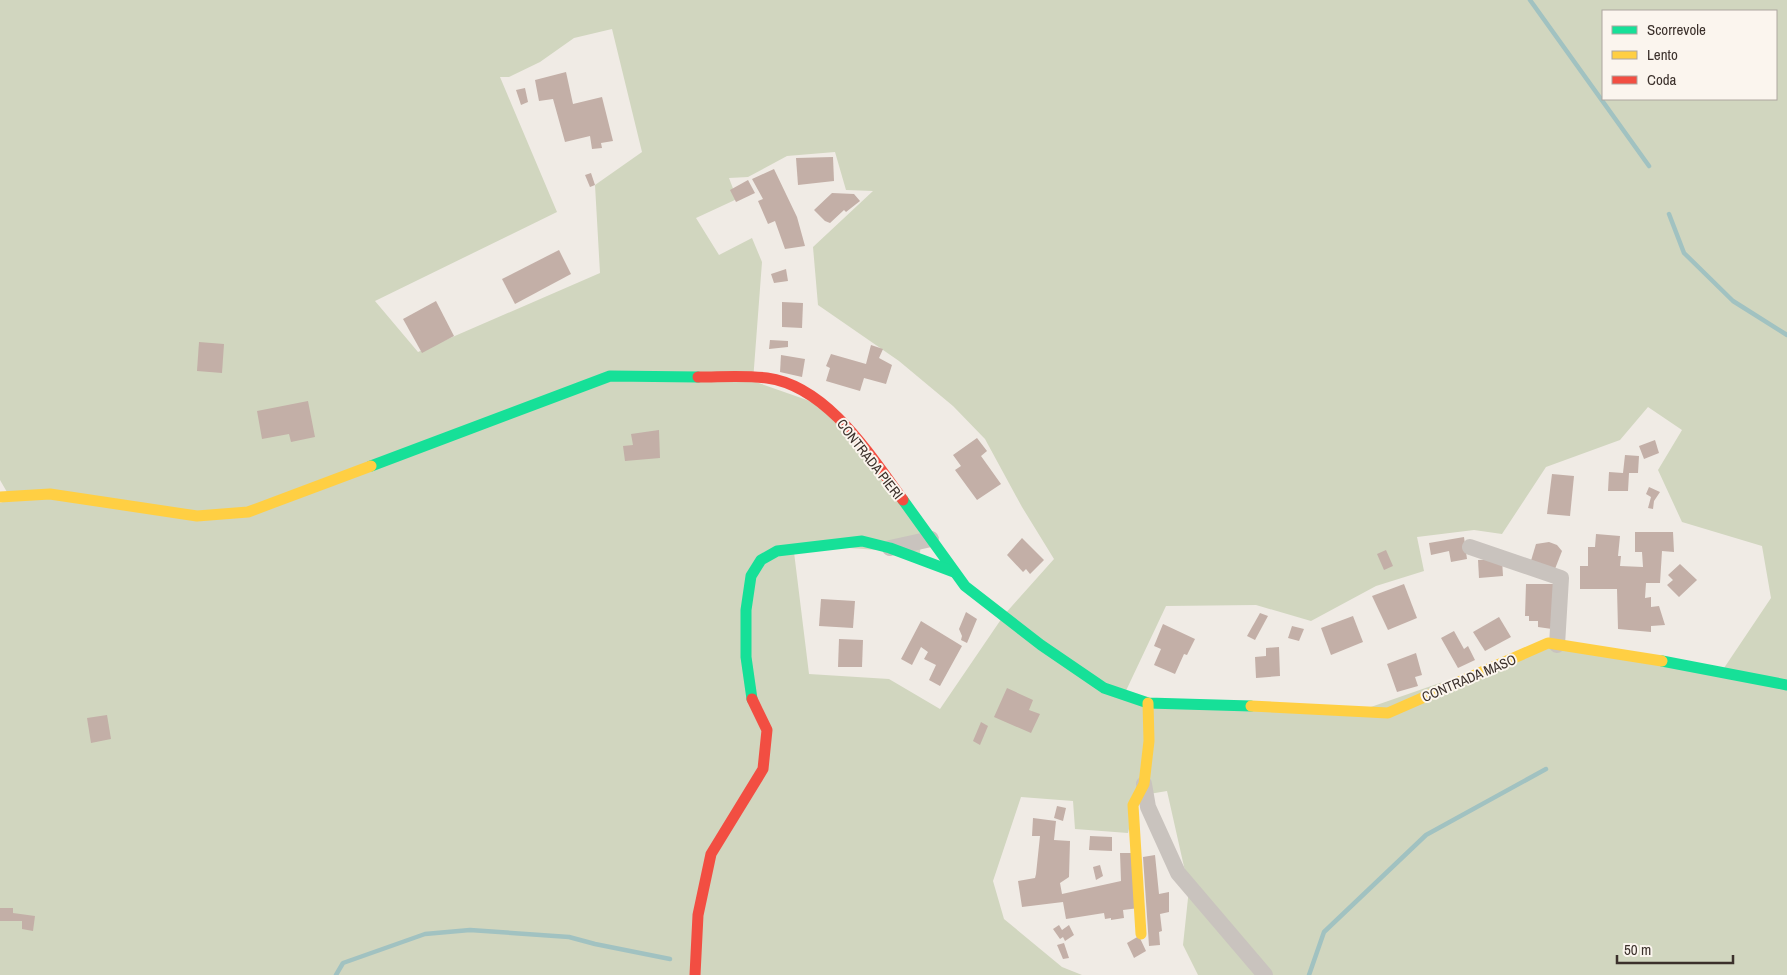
<svg xmlns="http://www.w3.org/2000/svg" width="1787" height="975" viewBox="0 0 1787 975" font-family="'Archivo Narrow',sans-serif">
  <rect width="100%" height="100%" fill="#f0ebe5"/>
  <!-- green -->
  <path fill="#d1d6bf" fill-rule="evenodd" d="M0 0H1787V975H1198L1183 945 1189 889 1167 791 1137 796 1128 833 1075 829 1073 801 1021 797 993 881 1004 919 1062 967 1082 975H0V503L11 499 0 480ZM1603 11H1776V99H1603ZM612 29 642 152 595 185 600 273 418 352 375 301 557 212 500 77H509L540 62 574 38ZM835 152 846 190 873 191 813 247 818 305 899 361 953 406 985 439 1022 507 1054 559 1004 615 940 709 889 679 809 674 793 544 920 553 922 528 827 407 753 381 762 262 752 238 719 255 696 218 737 199 729 178 748 177 787 156ZM1648 407 1682 430 1658 470 1682 522 1762 546 1771 598 1720 674 1546 646 1345 716 1123 697 1166 606 1256 605 1311 621 1376 586 1424 571 1417 537 1474 530 1502 534 1546 467 1620 440Z"/>
  <g fill="none" stroke-linecap="round" stroke-linejoin="round">
    <!-- stream -->
    <g stroke="#a1c2c1" stroke-width="4.5">
      <path d="M1530 0 1649 166"/>
      <path d="M1669 214 1684 253 1733 301 1787 335"/>
      <path d="M336 975 343 963 425 934 470 930 569 937 595 944 670 959"/>
      <path d="M1309 975 1324 932 1426 835 1546 769"/>
    </g>
  </g>
  <!-- building -->
  <g fill="#c3afa7">
    <path d="M566 72 573 104 602 97 613 141 601 143 602 148 592 149 590 136 565 142 553 99 539 101 535 80Z"/>
    <path d="M525 88 528 102 521 105 516 90Z"/>
    <path d="M833 157 834 181 798 185 796 158Z"/>
    <path d="M774 169 797 217 805 246 785 249 775 221 768 224 758 201 763 199 752 179Z"/>
    <path d="M591 173 595 185 590 187 585 175Z"/>
    <path d="M748 180 755 193 736 202 730 190Z"/>
    <path d="M832 193 854 194 860 201 846 212 844 210 830 223 825 221 814 210Z"/>
    <path d="M559 250 571 274 515 304 502 279Z"/>
    <path d="M786 269 788 281 774 283 771 274Z"/>
    <path d="M436 301 454 336 422 353 403 319Z"/>
    <path d="M782 302 803 303 802 328 782 327Z"/>
    <path d="M770 340 788 341V347L769 349Z"/>
    <path d="M199 342 224 344 222 373 197 371Z"/>
    <path d="M871 345 883 349 879 358 892 365 886 384 864 378 860 391 826 381 830 368 826 366 831 354 866 364Z"/>
    <path d="M781 355 805 359 802 377 780 372Z"/>
    <path d="M308 401 315 437 291 442 289 434 262 439 257 411Z"/>
    <path d="M659 430 660 458 625 461 623 446 633 445 631 434Z"/>
    <path d="M977 438 987 451 981 456 1001 484 977 500 955 470 961 466 953 455Z"/>
    <path d="M1655 440 1659 453 1644 459 1639 446Z"/>
    <path d="M1625 455 1639 456 1638 473H1629L1628 491H1608L1609 472 1623 473Z"/>
    <path d="M1552 474 1574 476 1570 516 1547 514Z"/>
    <path d="M1649 487 1660 492 1654 501 1653 509 1648 508 1651 497 1646 494Z"/>
    <path d="M1635 532H1673L1674 552 1662 551 1660 583H1646L1645 598 1651 597V607L1659 606 1665 625 1651 626V632L1618 629 1617 589H1580V566H1588V547H1595L1596 534 1620 536 1618 556H1621L1620 566 1643 567 1642 552H1635Z"/>
    <path d="M1464 537 1467 559 1451 562 1449 551 1431 555 1429 543Z"/>
    <path d="M1022 538 1044 560 1030 574 1026 569 1023 572 1007 555Z"/>
    <path d="M1549 542 1557 545 1562 551 1553 574 1530 564 1536 544Z"/>
    <path d="M1386 550 1393 566 1384 570 1377 554Z"/>
    <path d="M1502 559 1503 576 1479 578 1478 560Z"/>
    <path d="M1680 564 1697 580 1679 597 1667 585 1673 580 1668 575Z"/>
    <path d="M1404 584 1417 618 1388 630 1372 596Z"/>
    <path d="M1526 584H1555L1552 629 1538 627V621H1529V616H1525Z"/>
    <path d="M821 599 855 601 853 628 819 626Z"/>
    <path d="M966 612 977 619 967 643 961 640 962 636 959 629Z"/>
    <path d="M1260 613 1268 616 1255 640 1247 636Z"/>
    <path d="M1353 616 1363 642 1331 655 1321 628Z"/>
    <path d="M1499 617 1511 637 1485 651 1473 632Z"/>
    <path d="M921 621 962 646 940 686 929 680 936 665 924 659 928 652 921 647 912 665 901 659Z"/>
    <path d="M1163 624 1195 639 1187 655 1184 654 1175 674 1154 665 1161 649 1154 646Z"/>
    <path d="M1292 626 1304 629 1299 641 1288 638Z"/>
    <path d="M1454 631 1464 649 1468 646 1475 660 1458 668 1441 638Z"/>
    <path d="M839 639 863 640 862 667H838Z"/>
    <path d="M1279 647 1280 676 1256 678 1255 657 1266 656V648Z"/>
    <path d="M1416 653 1422 675 1415 677 1418 686 1397 692 1387 664Z"/>
    <path d="M1007 688 1033 700 1029 710 1040 714 1031 733 994 717Z"/>
    <path d="M107 715 111 739 91 743 87 718Z"/>
    <path d="M981 722 988 726 980 745 973 741Z"/>
    <path d="M1057 806 1066 808 1063 821 1054 818Z"/>
    <path d="M1033 818 1056 821 1054 840 1070 841 1069 877 1060 883 1062 894 1121 881 1120 853H1134L1139 908 1123 910 1124 918 1111 920V918L1105 919 1104 913 1066 919 1063 902 1022 907 1018 881 1035 878 1036 874 1040 836H1032Z"/>
    <path d="M1090 836 1112 837V851L1089 850Z"/>
    <path d="M1155 855 1159 894 1169 892V912L1160 914 1162 931 1159 932 1160 945 1149 946 1143 857Z"/>
    <path d="M1100 865 1103 876 1096 880 1093 867Z"/>
    <path d="M0 908H13V913L35 916 33 931 22 929V921H0Z"/>
    <path d="M1059 925 1062 930 1069 925 1074 935 1065 941 1063 937 1060 939 1053 929Z"/>
    <path d="M1139 936 1146 951 1134 958 1127 943Z"/>
    <path d="M1064 943 1069 958 1063 959 1057 945Z"/>
  </g>
  <g fill="none" stroke-linecap="round" stroke-linejoin="round">
    <!-- street -->
    <g stroke="#c9c3be" stroke-width="16">
      <path d="M1470 547 1561 578 1557 645"/>
      <path d="M890 548 931 539"/>
      <path d="M1144 784 1148 807 1178 873 1265 975"/>
    </g>
    <!-- fast -->
    <g stroke="#16e098" stroke-width="11">
      <path d="M371 466 610 376 698 377"/>
      <path d="M903 500 965 586 1041 645 1104 688 1148 703 1251 706"/>
      <path d="M1662 661 1787 685"/>
      <path d="M752 699 746 657V610L751 576 761 560 777 551 862 541 890 548 954 572"/>
    </g>
    <!-- slow -->
    <g stroke="#ffcf43" stroke-width="11">
      <path d="M0 497 50 494 197 516 248 512 371 466"/>
      <path d="M1251 706 1388 713 1548 643 1662 661"/>
      <path d="M1141 934 1133 805 1144 784 1149 741 1148 703"/>
    </g>
    <!-- jam -->
    <g stroke="#f24e42" stroke-width="11">
      <path d="M698 377C720 377 746 375 767 378 827 386 870 455 903 500"/>
      <path d="M695 975 698 915 711 854 763 769 767 730 752 699"/>
    </g>
  </g>
  <g text-anchor="middle" stroke-width="4" stroke-linejoin="round" paint-order="stroke">
    <!-- street labels -->
    <g font-size="14" fill="#3b302b" stroke="#fbf5ee">
      <text transform="translate(870 459) rotate(52)" y="5">CONTRADA PIERI</text>
      <text transform="translate(1469 678) rotate(-23)" y="5">CONTRADA MASO</text>
    </g>
  </g>
  <!-- legend -->
  <rect x="1602" y="10" width="175" height="90" fill="#fbf5ee" stroke="#aea6a0"/>
  <rect x="1612" y="26" width="25" height="8" fill="#16e098" stroke="#aea6a0"/>
  <text x="1647" y="35" font-size="15" fill="#3b302b">Scorrevole</text>
  <rect x="1612" y="51" width="25" height="8" fill="#ffcf43" stroke="#aea6a0"/>
  <text x="1647" y="60" font-size="15" fill="#3b302b">Lento</text>
  <rect x="1612" y="76" width="25" height="8" fill="#f24e42" stroke="#aea6a0"/>
  <text x="1647" y="85" font-size="15" fill="#3b302b">Coda</text>
  <!-- scale -->
  <path d="M1617 955v8h116v-8" fill="none" stroke="#3b302b" stroke-width="2.5"/>
  <text x="1624" y="955" font-size="15" fill="#3b302b" stroke="#fbf5ee" stroke-width="4" paint-order="stroke">50 m</text>
</svg>
